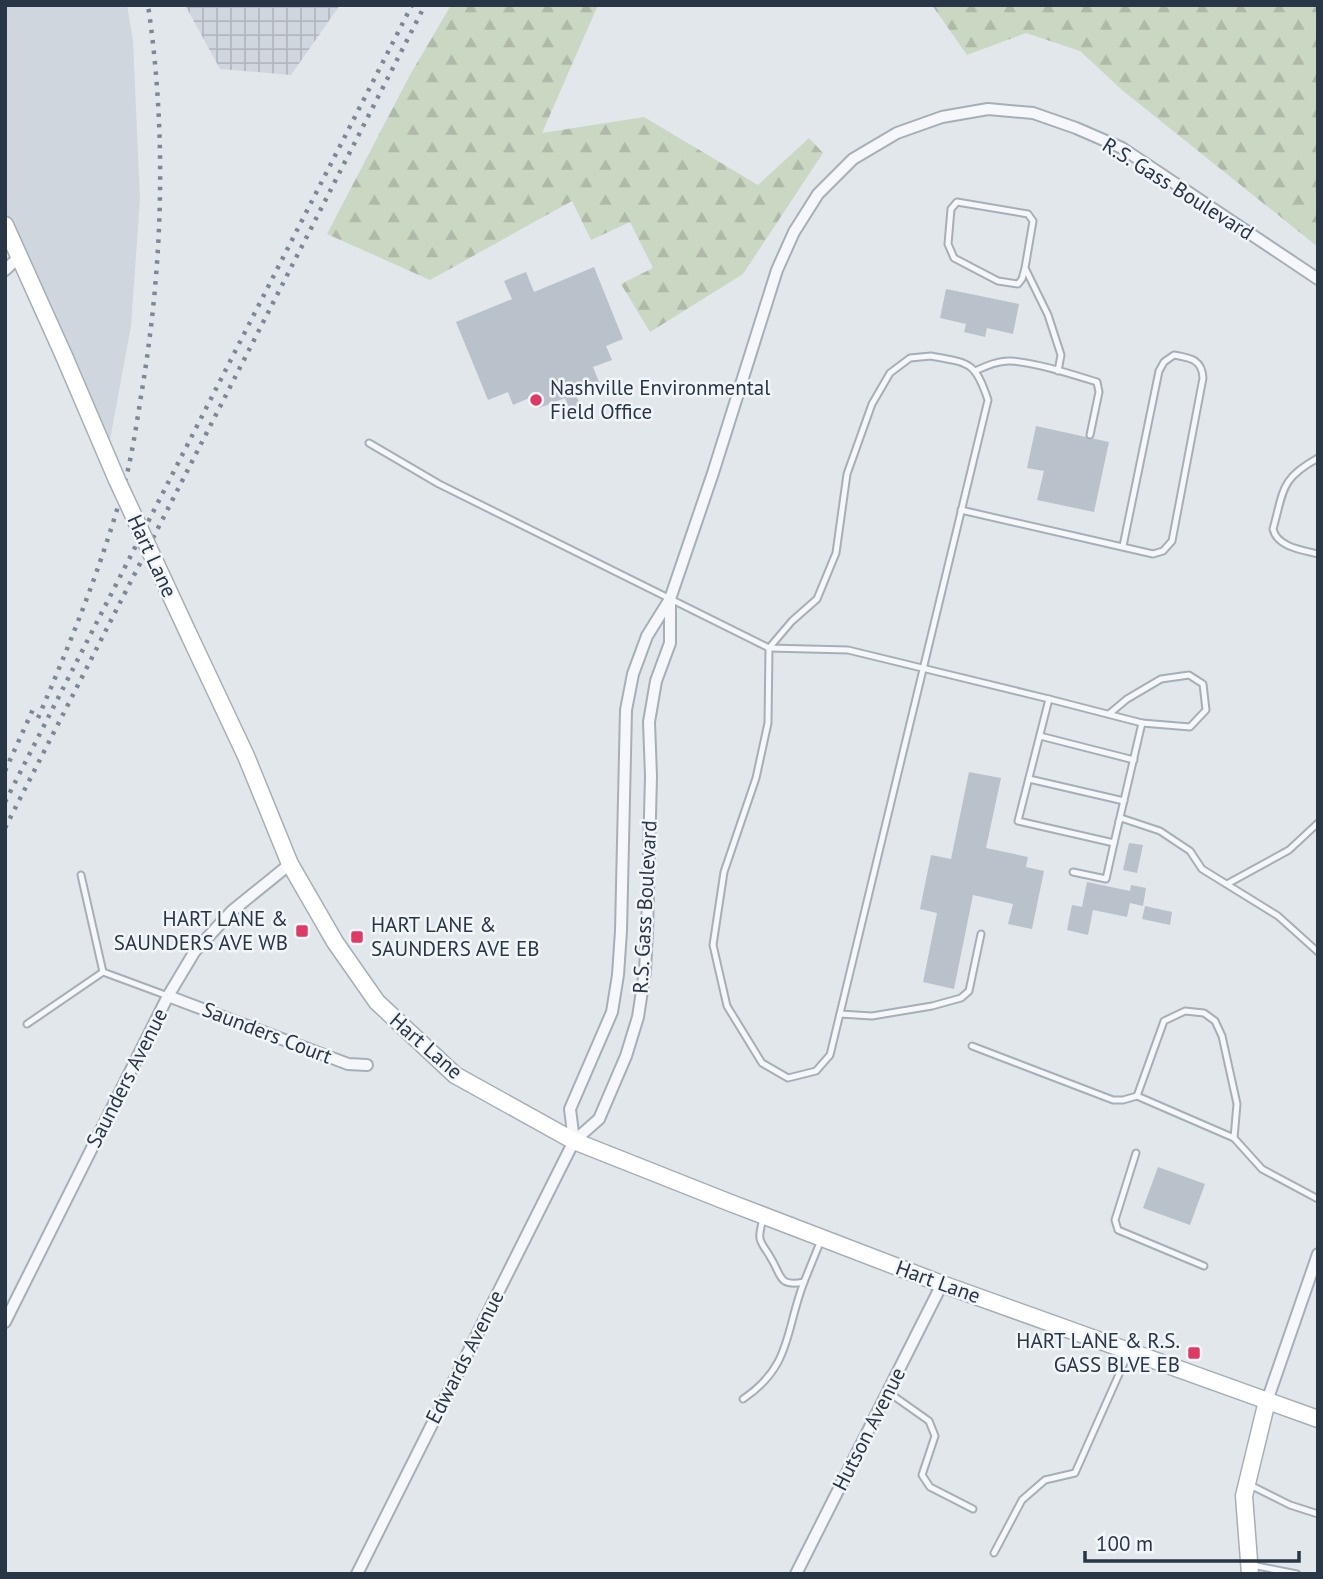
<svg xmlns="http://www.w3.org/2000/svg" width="1323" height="1579" viewBox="0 0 1323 1579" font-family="'PT Sans',sans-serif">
  <defs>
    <pattern id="industrial-grid" width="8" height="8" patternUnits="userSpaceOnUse" patternTransform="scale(1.75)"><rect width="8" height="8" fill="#d0d6de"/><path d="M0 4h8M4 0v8" fill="none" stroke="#b3b8c0"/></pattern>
    <pattern id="forest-firs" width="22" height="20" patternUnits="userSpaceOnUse" patternTransform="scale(1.75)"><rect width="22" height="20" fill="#cad7c2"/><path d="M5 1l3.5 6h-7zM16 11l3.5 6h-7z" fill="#aeb9a8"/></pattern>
  </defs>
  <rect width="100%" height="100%" fill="#e2e7ec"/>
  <!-- built -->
  <path fill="#d0d6de" d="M5 5H127L133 41 140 199 131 326 107 456 5 225Z"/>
  <!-- industrial -->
  <path fill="url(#industrial-grid)" d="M185 5H340L291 75 220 69Z"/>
  <!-- forest -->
  <g fill="url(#forest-firs)">
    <path d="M451 5H598L542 133 644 117 758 185 809 138 823 153 743 274 650 332 621 284 653 268 630 222 591 240 572 201 430 280 327 234 410 75Z"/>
    <path d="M932 5H1318V247L1122 90 1080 51 1026 33 967 55Z"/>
  </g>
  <!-- building -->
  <g fill="#b9c1ca">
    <path d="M594 267 623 339 606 346 612 360 593 367 599 382 575 392 582 410 572 414 565 398 539 408 534 396 513 405 508 392 488 400 456 322 512 299 504 281 526 272 534 292Z"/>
    <path d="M946 289 1019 304 1013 334 987 328 985 337 964 332 966 324 940 318Z"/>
    <path d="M1036 426 1109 442 1094 512 1037 500 1044 471 1027 468Z"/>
    <path d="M969 772 1001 778 986 848 1028 857 1026 867 1044 871 1032 929 1008 924 1013 904 973 895 954 989 923 982 937 913 920 909 931 855 951 859Z"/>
    <path d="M1129 843 1143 845 1137 873 1123 870Z"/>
    <path d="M1087 882 1130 891 1131 885 1146 888 1143 906 1130 903 1127 917 1093 910 1088 935 1067 930 1072 905 1082 907Z"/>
    <path d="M1145 906 1172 912 1170 925 1142 919Z"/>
    <path d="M1158 1167 1205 1184 1190 1225 1143 1208Z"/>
  </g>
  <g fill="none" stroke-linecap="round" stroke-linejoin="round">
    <defs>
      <g id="lane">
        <path d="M1025 268 1022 279 1018 284 998 281 954 258 948 244 951 209 957 202 1028 214 1033 221 1025 268 1048 315 1061 355 1058 371"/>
        <path d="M931 356C969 363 975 361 988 400L830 1055 816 1071 788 1078 762 1063 727 1006 713 945 724 872 756 778 768 723 769 648 792 621 817 599 836 553 847 474 872 404 890 373 910 358Z"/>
        <path d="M975 371C986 366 999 360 1011 361 1038 363 1071 374 1097 382L1099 392 1090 435"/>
        <path d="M369 443 439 484 769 648 848 650 1049 699"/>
        <path d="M1318 458C1280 479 1284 490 1273 529 1277 547 1302 550 1318 554"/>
        <path d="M961 510 1153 554 1163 551 1172 541 1203 378C1202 359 1190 358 1174 355L1164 362 1159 371 1123 546"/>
        <path d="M1049 699 1142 723 1114 843 1018 821Z"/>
        <path d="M1109 714 1127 699 1161 679 1189 675 1203 684 1206 710 1190 727 1142 723"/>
        <path d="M1040 736 1134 760"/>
        <path d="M1029 779 1124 801"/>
        <path d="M1119 821 1121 818 1160 831 1190 851 1202 869 1278 916 1318 952"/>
        <path d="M1073 872 1106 879 1114 843"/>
        <path d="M81 875 103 972"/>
        <path d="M1227 884 1289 850 1318 823"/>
        <path d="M103 972 168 996"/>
        <path d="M840 1014 872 1016 932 1006 961 998 969 991 981 934"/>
        <path d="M27 1024 103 972"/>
        <path d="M972 1046 1113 1100H1123L1137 1096 1164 1021 1185 1011 1204 1013 1215 1021 1222 1036 1237 1104 1234 1138 1262 1169 1318 1199"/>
        <path d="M1137 1096 1234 1138"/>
        <path d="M1136 1153 1115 1220 1118 1230 1204 1266"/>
        <path d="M763 1219C756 1244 761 1240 772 1260 782 1277 779 1287 804 1282L821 1240"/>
        <path d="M888 1392 929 1421 935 1436 922 1475 930 1487 973 1509"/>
        <path d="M743 1399C792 1366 785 1331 804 1282"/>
        <path d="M1250 1485 1290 1505 1318 1514"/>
        <path d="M994 1553 1022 1500 1045 1480 1075 1473 1128 1354"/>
        <path d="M1252 1565 1297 1574"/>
      </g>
      <g id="street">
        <path d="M5 270 19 257"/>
        <path d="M168 996 348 1064 367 1065"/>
        <path d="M574 1141 570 1109 612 1012 618 975 621 931 626 710 633 674 647 636 670 599 713 473 777 270 794 232 818 194 853 159 897 133 942 117 988 109 1033 113 1076 128 1122 148 1318 279"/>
        <path d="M5 1322 168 996 195 951 232 911 290 864"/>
        <path d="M1267 1401 1318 1254"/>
        <path d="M357 1574 574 1141 599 1119 626 1056 638 1017 645 971 647 932 651 776 649 722 656 681 670 643V601"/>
        <path d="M796 1574 942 1284"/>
      </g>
      <g id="secondary">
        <path d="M5 225 64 356"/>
        <path d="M190 637 246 756 290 864 335 942 377 1002 455 1075 574 1141 728 1202 942 1284 1318 1419"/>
        <path d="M1250 1574 1244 1496 1267 1401"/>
      </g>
    </defs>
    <!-- lane casing -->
    <use href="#lane" stroke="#a6aeb7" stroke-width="9"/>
    <!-- street casing -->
    <use href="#street" stroke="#a6aeb7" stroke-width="14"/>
    <!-- secondary casing -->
    <use href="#secondary" stroke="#a6aeb7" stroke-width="19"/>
    <!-- lane -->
    <use href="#lane" stroke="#f5f7fa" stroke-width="5"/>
    <!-- street -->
    <use href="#street" stroke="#f5f7fa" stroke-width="10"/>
    <!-- secondary -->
    <use href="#secondary" stroke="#fff" stroke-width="16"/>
    <!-- rail -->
    <g stroke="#7a8897" stroke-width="4.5" stroke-dasharray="3.5 7" stroke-linecap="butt">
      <path d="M38 718C72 639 105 558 127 474 133 448 137 422 141 396 163 266 167 135 148 5"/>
      <path d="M5 771 35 705"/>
      <path d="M5 802 412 5"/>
      <path d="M5 828 425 5"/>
    </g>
    <defs>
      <path id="secondary-bridge" d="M64 356 117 480 190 637"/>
    </defs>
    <!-- secondary-bridge casing -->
    <use href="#secondary-bridge" stroke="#a6aeb7" stroke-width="19" stroke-linecap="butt"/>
    <!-- secondary-bridge -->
    <use href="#secondary-bridge" stroke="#fff" stroke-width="16"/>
  </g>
  <!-- markers -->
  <g fill="#dd3b66" stroke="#f2f6f9" stroke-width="2.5">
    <circle cx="536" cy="400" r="7"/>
    <rect x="295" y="924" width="14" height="14" rx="3.5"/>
    <rect x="350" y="930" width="14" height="14" rx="3.5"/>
    <rect x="1187" y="1346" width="14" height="14" rx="3.5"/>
  </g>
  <g text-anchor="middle" stroke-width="5" stroke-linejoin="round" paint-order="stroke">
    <!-- street labels -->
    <g font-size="21" fill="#283646" stroke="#f2f6f9">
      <text transform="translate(1178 189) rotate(32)" y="7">R.S. Gass Boulevard</text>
      <text transform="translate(152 556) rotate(65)" y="7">Hart Lane</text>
      <text transform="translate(645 907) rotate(-87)" y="7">R.S. Gass Boulevard</text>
      <text transform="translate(267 1033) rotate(21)" y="7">Saunders Court</text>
      <text transform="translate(426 1046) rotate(41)" y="7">Hart Lane</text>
      <text transform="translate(127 1078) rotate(-63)" y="7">Saunders Avenue</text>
      <text transform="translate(938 1282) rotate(20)" y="7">Hart Lane</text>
      <text transform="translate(465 1357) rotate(-63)" y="7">Edwards Avenue</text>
      <text transform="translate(869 1429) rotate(-63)" y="7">Hutson Avenue</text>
    </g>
    <!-- poi labels -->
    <g font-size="21" fill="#283646" stroke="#f2f6f9" text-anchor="start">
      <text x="550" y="395">Nashville Environmental<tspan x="550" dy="24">Field Office</tspan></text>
      <text x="288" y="926" text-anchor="end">HART LANE &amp;<tspan x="288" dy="24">SAUNDERS AVE WB</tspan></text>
      <text x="371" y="932">HART LANE &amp;<tspan x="371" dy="24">SAUNDERS AVE EB</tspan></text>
      <text x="1180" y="1348" text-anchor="end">HART LANE &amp; R.S.<tspan x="1180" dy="24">GASS BLVE EB</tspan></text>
    </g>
  </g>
  <!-- border -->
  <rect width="1323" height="1579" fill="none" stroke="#283646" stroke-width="14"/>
  <!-- scale -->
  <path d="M1085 1551v10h214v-10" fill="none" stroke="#283646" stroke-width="3.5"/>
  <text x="1096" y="1551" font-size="21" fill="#283646" stroke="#f2f6f9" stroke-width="5" paint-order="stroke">100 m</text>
</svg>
